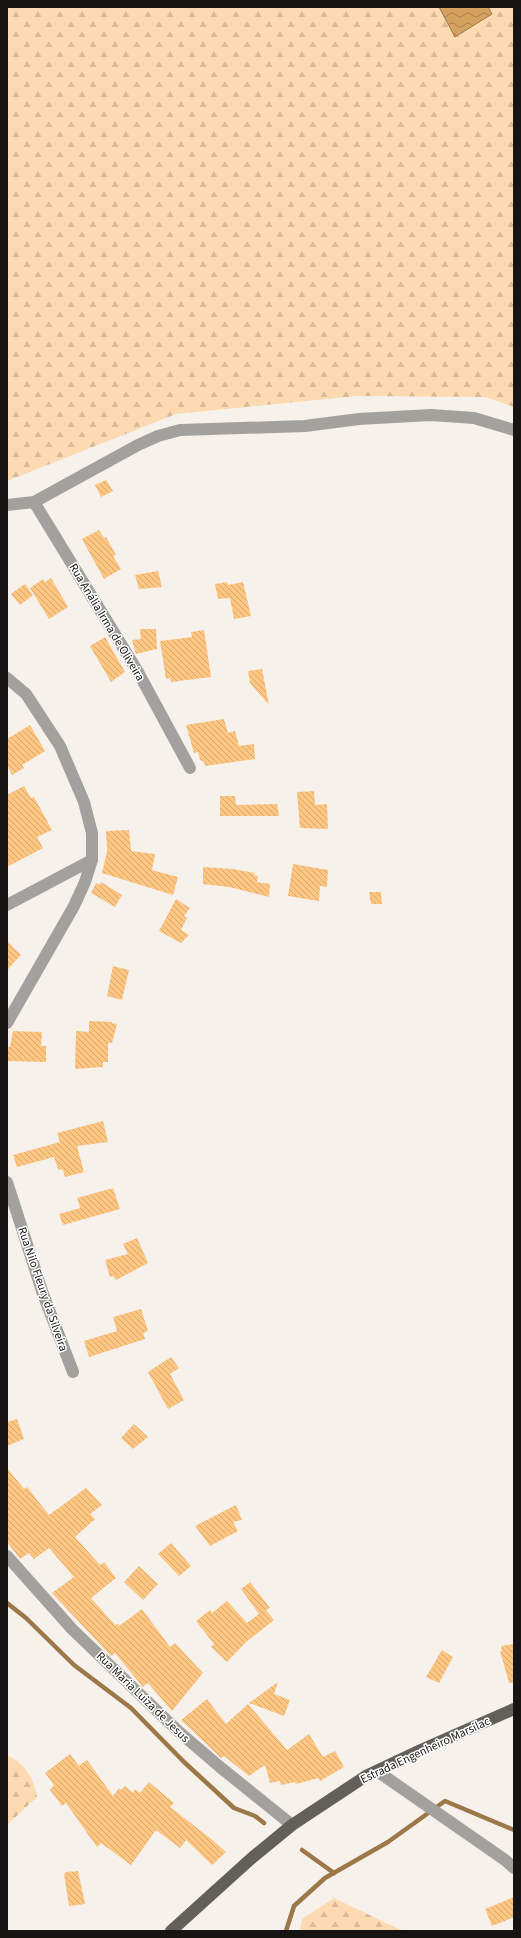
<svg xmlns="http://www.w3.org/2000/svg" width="521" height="1938" viewBox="0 0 521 1938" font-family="'Source Sans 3',sans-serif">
  <defs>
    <pattern id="forest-firs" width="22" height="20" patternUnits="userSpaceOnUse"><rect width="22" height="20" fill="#fddab1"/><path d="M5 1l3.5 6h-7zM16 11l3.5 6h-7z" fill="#d8ba97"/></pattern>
    <pattern id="water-waves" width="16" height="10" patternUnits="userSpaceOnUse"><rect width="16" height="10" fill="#d5a15e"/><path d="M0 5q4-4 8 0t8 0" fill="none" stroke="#ac824c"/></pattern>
    <pattern id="building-back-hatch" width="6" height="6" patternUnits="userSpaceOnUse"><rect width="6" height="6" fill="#fcc682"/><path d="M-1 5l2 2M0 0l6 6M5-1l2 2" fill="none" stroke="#d7a96f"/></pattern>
  </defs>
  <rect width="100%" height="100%" fill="#f7f1eb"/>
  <!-- forest -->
  <g fill="url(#forest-firs)">
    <path d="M7 7H439L456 37 492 14 488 7H514V407L485 397 357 396 176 414 7 481Z"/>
    <path d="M7 1755C25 1763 34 1779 37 1797L7 1825Z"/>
    <path d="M334 1898 403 1931H300L302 1919Z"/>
  </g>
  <!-- water -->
  <path fill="url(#water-waves)" stroke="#9c7748" d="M439 7H488L492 14 455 37Z"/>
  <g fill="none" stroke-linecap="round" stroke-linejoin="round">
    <!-- stream -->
    <g stroke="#9c7748" stroke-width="4.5">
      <path d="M7 1603 26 1618 74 1665 131 1708 184 1762 234 1808 255 1816 264 1823"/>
      <path d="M302 1850 334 1873"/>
      <path d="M286 1931 294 1906 325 1878 388 1842 445 1801 514 1830"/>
    </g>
  </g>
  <!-- building -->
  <g fill="url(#building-back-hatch)">
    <path d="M106 480 113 491 101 497 95 485Z"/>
    <path d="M99 530 104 538 106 537 116 555 113 556 121 569 104 579 82 539Z"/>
    <path d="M158 571 162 587 139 589 135 575Z"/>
    <path d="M51 578 68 607 49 619 30 588 43 579 45 582Z"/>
    <path d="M227 582 228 585 243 582 251 616 234 619 230 598 218 599 215 584Z"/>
    <path d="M25 584 33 595 20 605 11 594Z"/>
    <path d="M140 629H156L157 649 136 654 132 640 141 639Z"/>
    <path d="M204 630 211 677 171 682 170 678 166 679 160 641 192 637 191 632Z"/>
    <path d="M105 637 125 672 111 682 90 646Z"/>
    <path d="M262 669 269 705 250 683 248 671Z"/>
    <path d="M224 719 228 733 235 731 239 746 254 744 255 759 205 766 204 762 200 760 198 752 194 753 186 725Z"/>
    <path d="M30 725 45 751 22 765 24 768 12 775 7 765V739Z"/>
    <path d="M24 786 31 798 34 797 52 830 37 837 43 848 7 867V795Z"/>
    <path d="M314 791 315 805 327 804 328 829 300 828 297 792Z"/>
    <path d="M220 796H235L236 805 277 804 279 816H220Z"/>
    <path d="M129 830 131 851 155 854 152 870 178 877 173 895 102 873 107 851 106 831Z"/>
    <path d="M293 864 328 870 327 887 320 886 319 901 288 896Z"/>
    <path d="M203 867 233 869 255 873 254 875 258 876 257 882 270 884 269 897 229 887 203 884Z"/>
    <path d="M101 882 122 895 115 907 91 893 96 883 100 885Z"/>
    <path d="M369 892H381L382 904H371Z"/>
    <path d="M176 899 190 908 184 916 187 918 181 930 189 935 181 943 159 931Z"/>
    <path d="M7 941 21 955 7 970Z"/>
    <path d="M113 966 129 970 122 1000 107 996Z"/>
    <path d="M89 1021 112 1022 111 1023 117 1024 112 1043H108V1062H103V1067L75 1069 76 1031 89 1032Z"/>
    <path d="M13 1031 42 1032 41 1046H46V1062L7 1061V1047H10Z"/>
    <path d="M103 1121 108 1142 77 1146 84 1172 65 1177 63 1170 58 1169 54 1157 17 1167 13 1155 60 1142 57 1133Z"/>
    <path d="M113 1188 120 1209 63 1225 59 1214 80 1208 77 1198Z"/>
    <path d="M137 1238 148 1263 116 1280 113 1276 110 1277 105 1260 128 1254 123 1244Z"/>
    <path d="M141 1309 148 1331 143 1333 145 1339 89 1357 84 1341 117 1331 113 1317Z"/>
    <path d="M171 1357 179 1368 170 1374 184 1400 168 1409 148 1372Z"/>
    <path d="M17 1419 24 1439 7 1446V1422Z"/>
    <path d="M134 1424 148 1437 133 1449 121 1438Z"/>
    <path d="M7 1468 24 1489 27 1487 49 1515 86 1488 102 1505 90 1514 95 1519 75 1537 100 1565 104 1562 116 1578 91 1598 115 1625 118 1624 119 1626 142 1609 170 1647 175 1643 203 1673 172 1711 148 1683 143 1687 115 1653 111 1656 52 1593 74 1577 49 1548 34 1559 29 1553 20 1559 7 1542Z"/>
    <path d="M236 1505 242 1520 233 1522 238 1531 210 1546 195 1526Z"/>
    <path d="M171 1543 191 1566 179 1576 158 1554Z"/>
    <path d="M139 1566 158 1584 143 1600 124 1582Z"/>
    <path d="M250 1582 270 1608 266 1610 274 1620 246 1642 227 1662 211 1647 214 1644 196 1621 210 1610 212 1613 227 1601 247 1623 259 1614 241 1589Z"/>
    <path d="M514 1644V1682L509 1683 500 1651H502L501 1646Z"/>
    <path d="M442 1650 453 1657 439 1683 426 1677Z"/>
    <path d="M278 1682 274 1694 290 1700 284 1716 249 1703Z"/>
    <path d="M207 1699 226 1724 248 1704 287 1750 309 1734 323 1757 335 1751 344 1767 320 1781 318 1778 296 1784 295 1782 281 1785 280 1781 270 1783 265 1765 249 1776 224 1756 221 1758 181 1720Z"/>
    <path d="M70 1754 79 1766 87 1760 113 1796 119 1788 121 1790 125 1786 133 1793 135 1789 140 1793 149 1782 174 1803 170 1807 210 1838 226 1852 212 1865 186 1840 180 1848 156 1830 131 1865 101 1843 97 1847 66 1803 62 1806 50 1790 54 1785 45 1773Z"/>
    <path d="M78 1871 85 1904 69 1906 64 1874 66 1872Z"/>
    <path d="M514 1897V1917L492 1926 485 1909Z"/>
  </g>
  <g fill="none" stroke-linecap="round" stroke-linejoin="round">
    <!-- street -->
    <g stroke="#a3a19e" stroke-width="12">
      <path d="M34 502 138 672 190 768"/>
      <path d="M7 505 34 502 138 445 158 436 180 430 305 426 359 419 431 415 474 418 514 430"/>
      <path d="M7 678 26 694 60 746 84 802 92 833V860L85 882 74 906 7 1023"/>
      <path d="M7 905 92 860"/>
      <path d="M7 1182 43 1294 73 1372"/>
      <path d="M7 1556 72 1629 178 1731 220 1767 292 1825"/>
      <path d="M377 1771 505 1860 514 1868"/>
    </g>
    <!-- primary -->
    <path stroke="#635f5a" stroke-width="12" d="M171 1931 253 1857 292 1825 366 1776 421 1750 514 1709"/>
  </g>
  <g text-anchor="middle" stroke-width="3" stroke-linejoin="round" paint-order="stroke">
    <!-- street labels -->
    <g font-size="12" fill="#161513" stroke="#fff">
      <text transform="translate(107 622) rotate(59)" y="4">Rua Anália Irma de Oliveira</text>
      <text transform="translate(43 1289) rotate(71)" y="4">Rua Nilo Fleury da Silveira</text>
      <text transform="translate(143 1697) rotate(44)" y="4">Rua Maria Luiza de Jesus</text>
      <text transform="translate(425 1750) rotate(-25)" y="4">Estrada Engenheiro Marsilac</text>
    </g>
  </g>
  <!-- border -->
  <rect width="521" height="1938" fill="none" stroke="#161513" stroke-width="16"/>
</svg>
